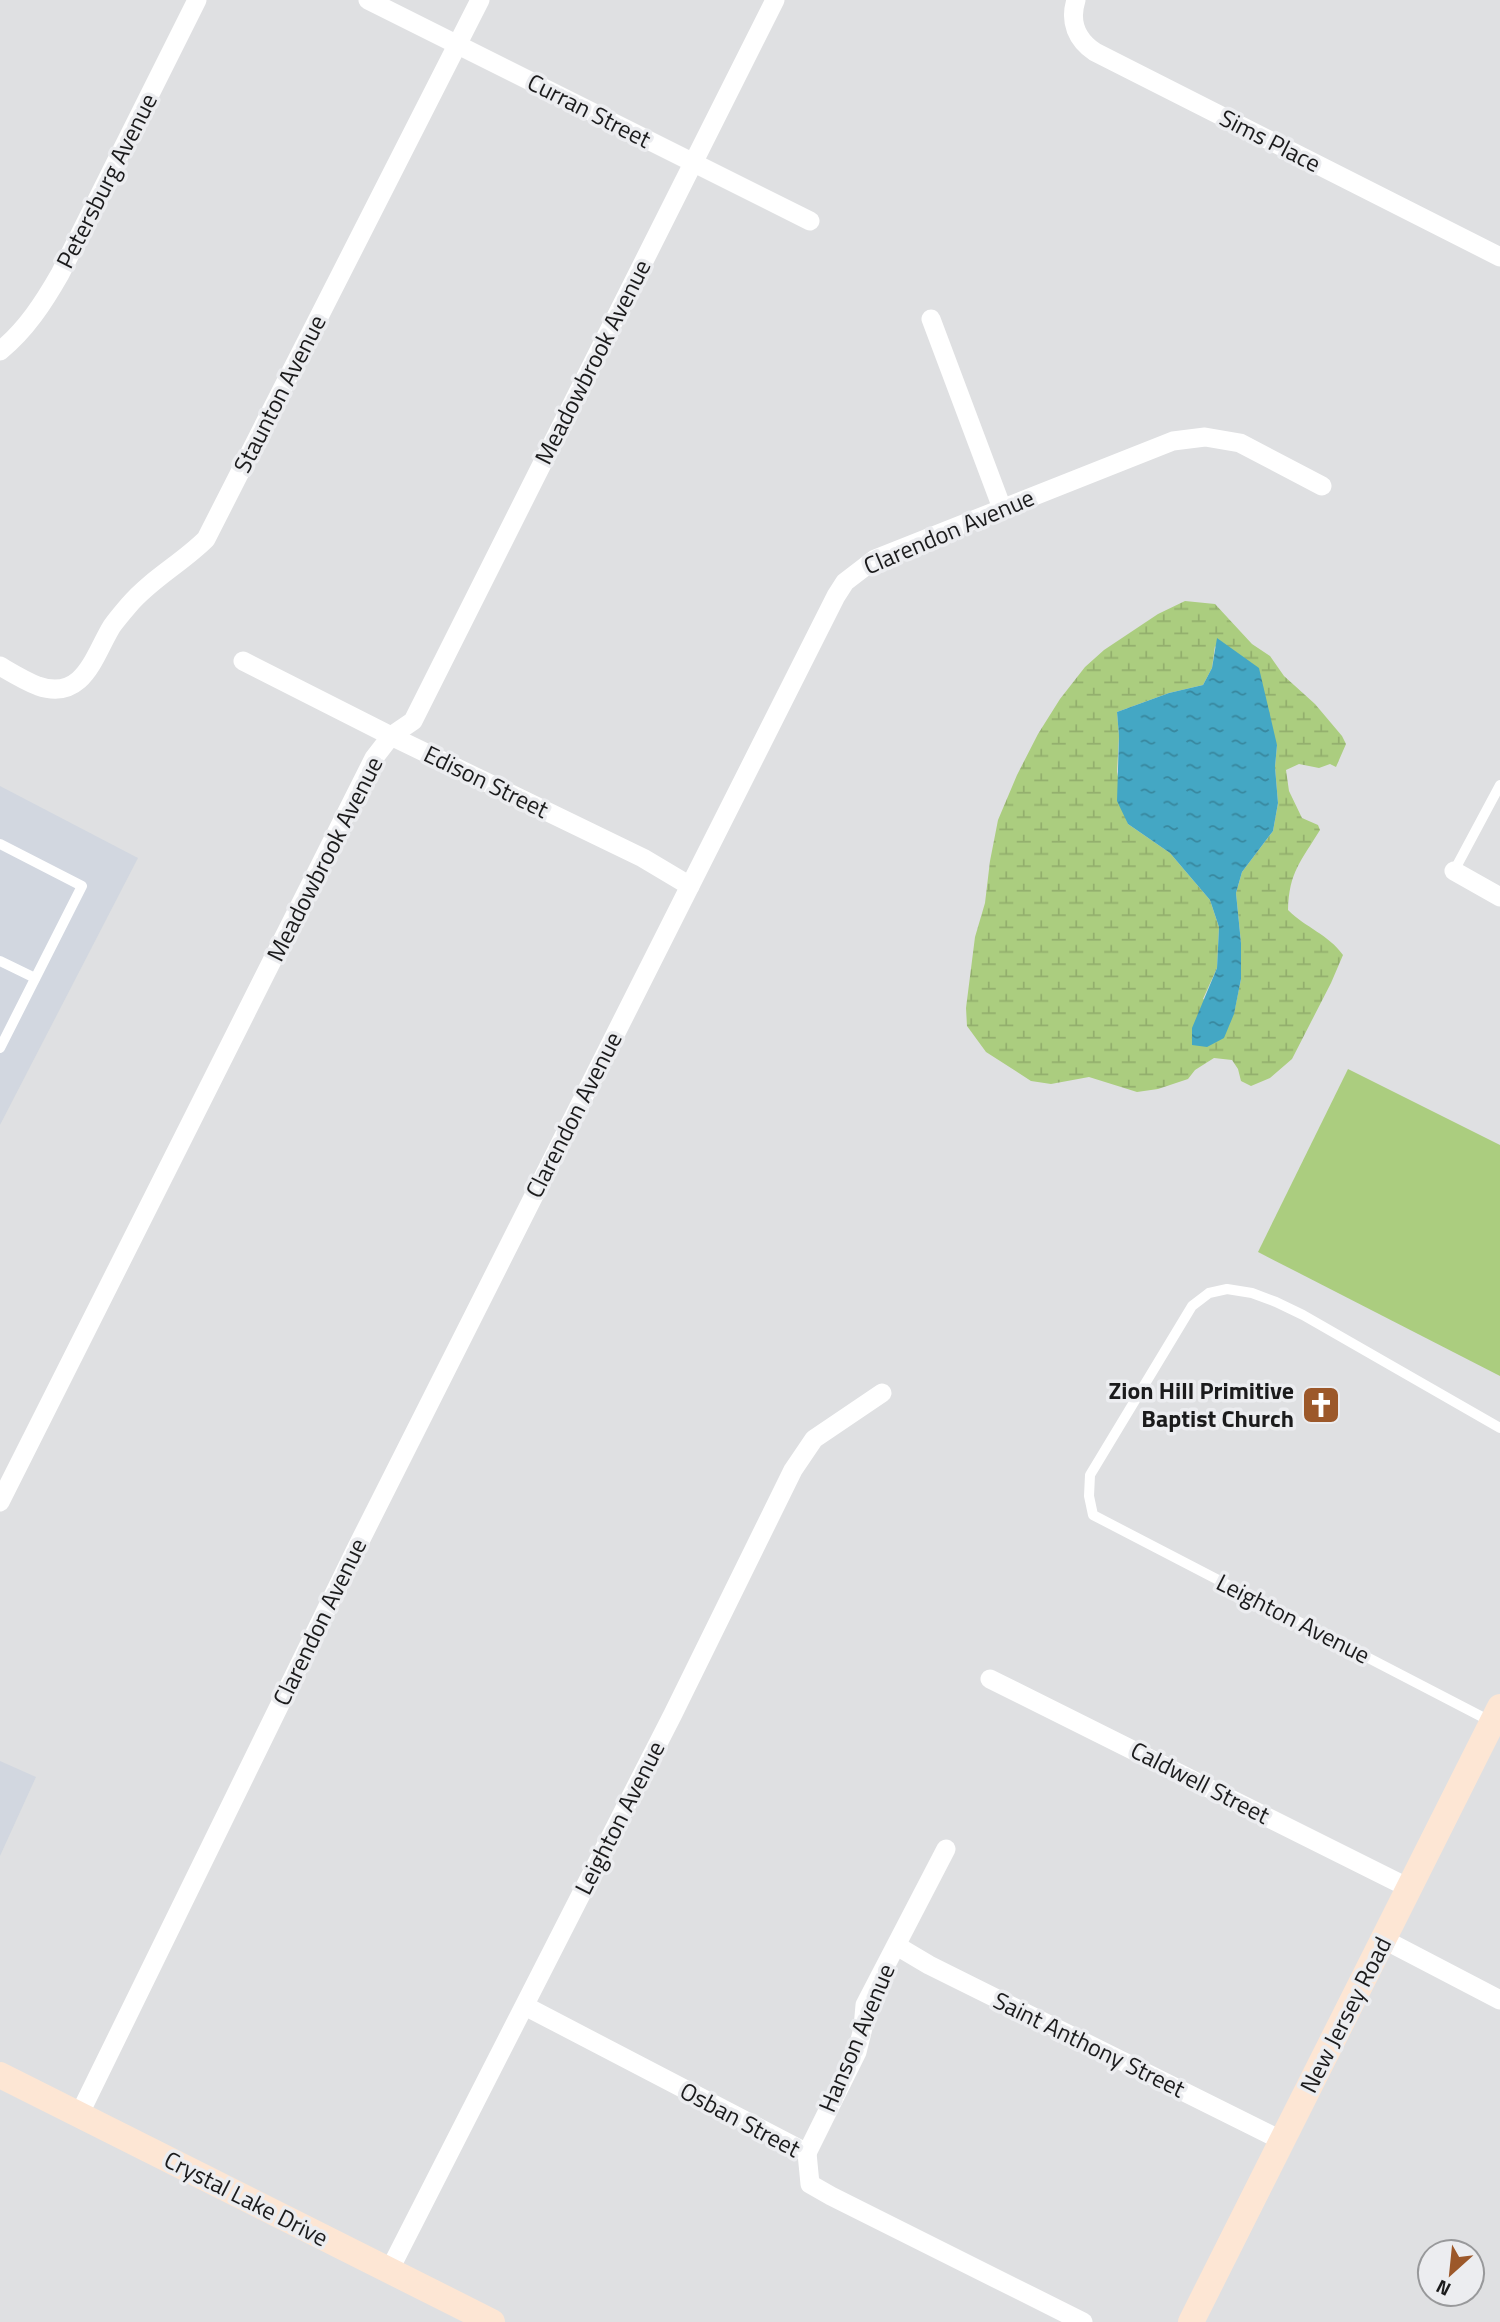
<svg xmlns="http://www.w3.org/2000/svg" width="1500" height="2322" viewBox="0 0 1500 2322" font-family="'Titillium Web',sans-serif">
  <defs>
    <pattern id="wetland-marsh" width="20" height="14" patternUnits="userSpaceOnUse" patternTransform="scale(1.75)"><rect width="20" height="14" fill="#abcd7f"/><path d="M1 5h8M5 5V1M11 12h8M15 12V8" fill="none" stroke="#93af6d"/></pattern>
    <pattern id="water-ripples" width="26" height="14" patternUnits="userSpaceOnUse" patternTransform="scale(1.75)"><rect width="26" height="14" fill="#44a7c4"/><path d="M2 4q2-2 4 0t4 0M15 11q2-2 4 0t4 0" fill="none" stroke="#38879e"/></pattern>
  </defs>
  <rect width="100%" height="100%" fill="#dfe0e2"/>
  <!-- built -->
  <g fill="#d2d7e0">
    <path d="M0 786 138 858 0 1125Z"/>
    <path d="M0 1761 36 1777 0 1856Z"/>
  </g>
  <!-- grass -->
  <path fill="#abcd7f" d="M1348 1069 1500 1145V1376L1258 1252Z"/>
  <!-- wetland -->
  <path fill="url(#wetland-marsh)" fill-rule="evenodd" d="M1185 601 1215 604 1252 644 1270 656 1284 676 1315 704 1342 736 1346 744 1336 767 1330 764 1319 768 1299 764 1286 770 1289 791 1302 818 1318 825 1320 830C1301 861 1289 872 1288 910 1306 928 1328 934 1343 955L1331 983 1292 1059 1270 1078 1251 1086 1241 1081 1238 1069 1232 1060 1214 1058 1195 1070 1188 1079 1158 1089 1137 1092 1089 1077 1051 1084 1031 1081 986 1052 967 1026 966 1008 975 937 985 903 990 861 998 820 1017 775 1038 734 1060 699 1085 667 1104 650 1158 614ZM1215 646 1277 745 1275 767 1278 803 1273 831 1242 872 1236 893 1241 943V979L1234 1013 1203 999 1217 968 1219 927 1210 900 1170 853 1128 824 1117 772 1119 736 1117 712 1169 693 1203 685 1212 668Z"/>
  <!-- water -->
  <path fill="url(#water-ripples)" d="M1217 638 1259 668 1277 745 1275 767 1278 803 1273 831 1242 872 1236 893 1241 943V979L1234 1014 1224 1038 1207 1047 1192 1045V1028L1217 968 1219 927 1210 900 1170 853 1128 824 1117 801 1119 736 1117 712 1169 693 1203 685 1212 668Z"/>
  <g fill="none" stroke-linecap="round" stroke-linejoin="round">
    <!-- lane -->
    <g stroke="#fff" stroke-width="10">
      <path d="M0 844 82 886 0 1048"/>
      <path d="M1454 871 1500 785"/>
      <path d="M0 961 35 978"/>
      <path d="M1492 1722 1093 1515 1089 1496 1090 1475 1192 1306 1209 1293 1227 1289 1252 1293 1276 1302 1303 1315 1500 1428"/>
    </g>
    <!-- street -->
    <g stroke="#fff" stroke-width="19">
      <path d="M368 0 810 221"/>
      <path d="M1076 0C1069 22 1077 40 1095 52L1500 257"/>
      <path d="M931 319 1002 508"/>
      <path d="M0 351C26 330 44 302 60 274L197 0"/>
      <path d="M243 661 391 736 643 858 690 886"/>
      <path d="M0 666C12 673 25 681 38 686 84 702 94 655 112 626 117 619 123 612 129 605 151 579 182 563 206 539L480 0"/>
      <path d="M1454 871 1500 897"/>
      <path d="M0 1502 374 758 391 736 413 721 775 0"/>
      <path d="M990 1679 1409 1888"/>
      <path d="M1383 1939 1500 2000"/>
      <path d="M897 1946 929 1965 1283 2141"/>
      <path d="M525 2006 807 2153 810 2184 831 2196 1083 2322"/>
      <path d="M79 2115 357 1547 836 596 845 582 875 559 1173 441 1205 437 1240 443 1322 486"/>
      <path d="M807 2153 857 2052 863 2028 865 2005 946 1849"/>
      <path d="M389 2271 673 1714 793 1470 814 1439 882 1393"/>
    </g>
    <!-- secondary -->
    <g stroke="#fde6d4" stroke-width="26">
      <path d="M0 2075 492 2322"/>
      <path d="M1191 2322 1500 1707"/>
    </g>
  </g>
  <!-- icons -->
  <defs>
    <symbol id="church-square" viewBox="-11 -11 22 22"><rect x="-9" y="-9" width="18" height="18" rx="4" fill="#9c582a" stroke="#ecedf0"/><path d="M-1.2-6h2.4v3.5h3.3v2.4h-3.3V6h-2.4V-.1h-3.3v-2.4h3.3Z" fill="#fff"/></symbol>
  </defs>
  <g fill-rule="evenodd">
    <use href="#church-square" x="1299" y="1383" width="44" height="44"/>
  </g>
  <g text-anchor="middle" stroke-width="7" stroke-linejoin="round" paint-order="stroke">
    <!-- street labels -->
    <g font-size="24" fill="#1b1b1c" stroke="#ecedf0">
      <text transform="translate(589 111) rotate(27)" y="8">Curran Street</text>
      <text transform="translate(1270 141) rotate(27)" y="8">Sims Place</text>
      <text transform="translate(107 181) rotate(-63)" y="8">Petersburg Avenue</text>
      <text transform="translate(593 362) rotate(-63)" y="8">Meadowbrook Avenue</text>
      <text transform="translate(280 394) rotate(-63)" y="8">Staunton Avenue</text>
      <text transform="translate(949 532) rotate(-23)" y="8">Clarendon Avenue</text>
      <text transform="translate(486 782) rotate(26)" y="8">Edison Street</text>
      <text transform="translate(325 859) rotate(-63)" y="8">Meadowbrook Avenue</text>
      <text transform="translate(574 1115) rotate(-63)" y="8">Clarendon Avenue</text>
      <text transform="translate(1293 1619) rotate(27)" y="8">Leighton Avenue</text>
      <text transform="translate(320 1622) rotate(-64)" y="8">Clarendon Avenue</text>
      <text transform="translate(1200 1783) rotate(27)" y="8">Caldwell Street</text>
      <text transform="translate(620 1818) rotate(-63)" y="8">Leighton Avenue</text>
      <text transform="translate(1346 2015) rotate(-63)" y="8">New Jersey Road</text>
      <text transform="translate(857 2038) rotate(-67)" y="8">Hanson Avenue</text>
      <text transform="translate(1089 2045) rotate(26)" y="8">Saint Anthony Street</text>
      <text transform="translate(740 2120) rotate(28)" y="8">Osban Street</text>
      <text transform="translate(246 2199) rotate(27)" y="8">Crystal Lake Drive</text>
    </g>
    <!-- poi labels -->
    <g font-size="24" font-weight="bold" fill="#1b1b1c" stroke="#ecedf0" text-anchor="end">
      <text x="1294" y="1399">Zion Hill Primitive<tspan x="1294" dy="28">Baptist Church</tspan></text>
    </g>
  </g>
  <!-- north arrow -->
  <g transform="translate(1451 2273) rotate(207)"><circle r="33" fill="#ecedf0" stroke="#98999b" stroke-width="2"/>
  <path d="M0-5L12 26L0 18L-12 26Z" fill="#9c582a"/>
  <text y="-10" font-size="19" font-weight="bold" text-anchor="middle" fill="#1b1b1c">N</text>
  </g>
</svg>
